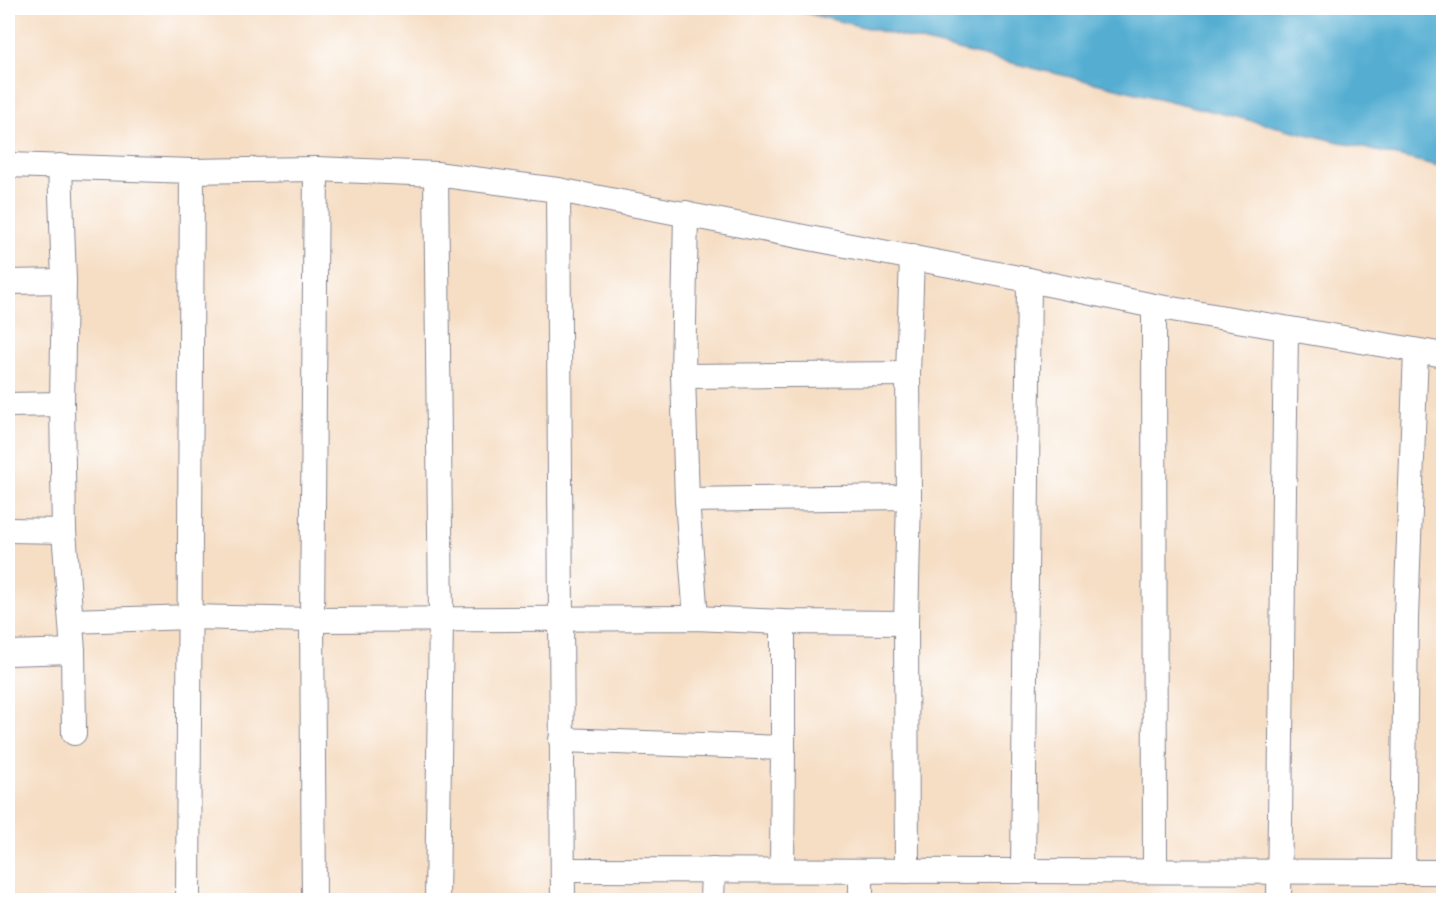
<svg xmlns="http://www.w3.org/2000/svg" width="1451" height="908" viewBox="0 0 1451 908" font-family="'Shantell Sans',sans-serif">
  <rect width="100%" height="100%" fill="#fff"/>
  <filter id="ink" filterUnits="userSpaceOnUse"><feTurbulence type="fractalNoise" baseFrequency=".0167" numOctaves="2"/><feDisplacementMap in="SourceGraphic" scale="12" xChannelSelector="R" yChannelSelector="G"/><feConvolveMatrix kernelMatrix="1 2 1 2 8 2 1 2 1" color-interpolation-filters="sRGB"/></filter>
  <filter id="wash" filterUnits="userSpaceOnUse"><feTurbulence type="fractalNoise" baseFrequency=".008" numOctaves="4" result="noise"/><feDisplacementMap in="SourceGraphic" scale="24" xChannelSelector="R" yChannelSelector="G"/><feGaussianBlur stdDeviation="1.35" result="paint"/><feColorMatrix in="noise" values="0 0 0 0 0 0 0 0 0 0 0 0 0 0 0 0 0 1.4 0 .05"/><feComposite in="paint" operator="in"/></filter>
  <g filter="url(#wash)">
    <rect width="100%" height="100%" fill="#f6dec5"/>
    <!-- water -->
    <path fill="#54aed2" stroke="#386e98" stroke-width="1.5" d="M785 8H1415L1443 12V167Z"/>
  </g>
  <g filter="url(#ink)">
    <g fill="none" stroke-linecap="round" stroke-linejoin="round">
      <defs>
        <g id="street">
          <path d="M8 165 192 171 316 169 436 174 558 190 1029 280 1154 306 1444 355"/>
          <path d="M60 166 64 281 62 404 64 531 73 651 74 733"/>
          <path d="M436 174 441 619 437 900"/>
          <path d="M558 190 563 900"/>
          <path d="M686 213 683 376 687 500 696 618"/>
          <path d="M8 282 64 281"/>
          <path d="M1154 306 1155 871"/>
          <path d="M683 376 908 374"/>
          <path d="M8 405 62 404"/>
          <path d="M687 500 909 497"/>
          <path d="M8 530 64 531"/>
          <path d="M71 621 191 617 312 620 696 618 783 622 906 623"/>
          <path d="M9 653 73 651"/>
          <path d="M561 740 783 748 782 869"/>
          <path d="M783 748V622"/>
          <path d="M563 870 1444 872"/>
          <path d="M861 871V900"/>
          <path d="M907 871 906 623 909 497 908 374 912 257"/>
          <path d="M1023 871 1029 280"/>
          <path d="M1403 872 1406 618 1416 351"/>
          <path d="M188 900 192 171"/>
          <path d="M314 900 312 620 316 169"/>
          <path d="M712 900 713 870"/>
          <path d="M1279 900 1286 330"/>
        </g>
      </defs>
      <!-- street casing -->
      <use href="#street" stroke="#888692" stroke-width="26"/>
      <!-- street -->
      <use href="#street" stroke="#fff" stroke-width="24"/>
    </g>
  </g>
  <!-- margin -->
  <rect width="1451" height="908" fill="none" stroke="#fff" stroke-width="30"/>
</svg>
